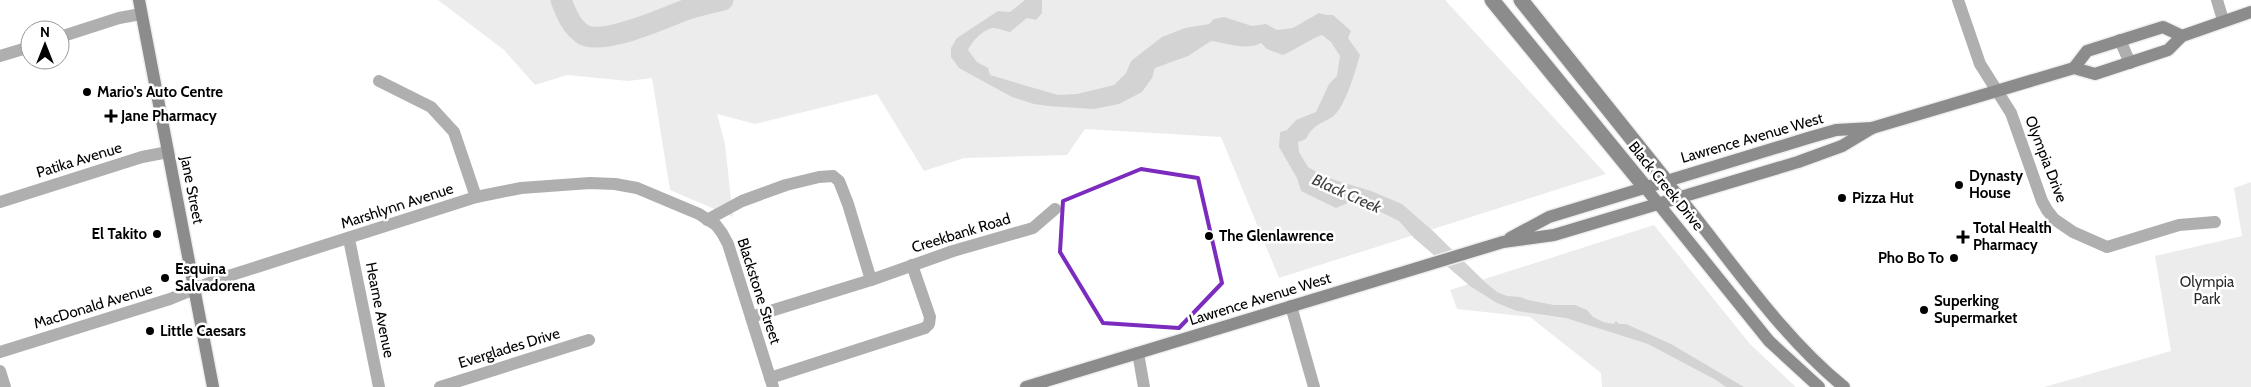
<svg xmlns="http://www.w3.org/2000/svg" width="2251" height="387" viewBox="0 0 2251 387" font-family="Cabin,sans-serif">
  <rect width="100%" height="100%" fill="#fff"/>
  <!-- green -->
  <g fill="#d6d6d6">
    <path d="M438 0H1445L1606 174 1279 278 1221 137 1085 129 1067 155 964 158 924 171 877 94 755 124 717 114 725 144 733 217 670 190 652 78 628 81 567 75 535 85 504 50Z"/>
    <path d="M2251 182V387H2044L2171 351 2155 256 2242 236 2234 188Z"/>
    <path d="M1654 225 1750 344 1796 387H1602L1601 373 1530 317 1457 309 1450 290Z"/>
  </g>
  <!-- water -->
  <path fill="#9d9d9d" d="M1025 0H1042V13L1036 20 1027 18 1010 32C1004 31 999 28 993 28 984 29 972 41 968 50L977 62 988 68 990 75 1058 95 1077 94 1114 85 1126 73 1131 61 1162 37 1185 28 1209 24 1214 19 1224 17 1252 26 1266 24 1277 30 1293 28 1319 13 1326 15H1333L1351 31 1348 38 1360 55C1355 72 1348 97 1338 111 1330 123 1315 120 1306 139L1298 142 1299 152 1308 167 1325 177 1371 191 1402 204 1433 231 1486 283 1497 292 1507 296 1520 297 1528 300 1554 305H1575L1587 310 1593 317 1603 322 1614 324 1616 321 1619 324H1626L1671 344 1744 387H1726L1716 380 1648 344 1566 318 1517 311 1497 303 1470 286 1414 238 1399 221 1363 203 1350 202 1336 208 1301 191 1297 178 1279 147 1280 132 1287 130 1296 120 1316 112 1329 84 1337 76 1340 56 1331 42 1322 35C1308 40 1297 49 1283 55L1267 49 1261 43C1245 51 1227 43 1211 41L1188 56 1155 68 1152 78 1142 92 1119 104 1094 109 1048 106 1034 104 1012 97 959 68 951 57V48L957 38 998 11 1010 12Z"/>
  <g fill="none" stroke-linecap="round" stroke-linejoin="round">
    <!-- river -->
    <path stroke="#9d9d9d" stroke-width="21" d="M561 0C566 13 571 27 584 35 605 45 664 18 685 10 697 6 710 3 723 0"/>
    <defs>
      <g id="major">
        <path d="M139 0 213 387"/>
        <path d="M2074 68 2087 51 2163 27 2182 36"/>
        <path d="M1665 180C1723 248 1775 331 1844 387"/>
        <path d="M1644 186 1769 341 1819 387"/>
        <path d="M1510 238 1549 217 1808 138 1836 130 1872 128 2074 68 2095 74 2168 50 2182 36 2251 12"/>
        <path d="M1026 387 1503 242 1554 235 1798 162 1842 146 1872 128"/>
      </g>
      <g id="highway">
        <path d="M1492 0 1644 186"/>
        <path d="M1521 0 1665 180"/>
      </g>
    </defs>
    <!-- major casing -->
    <use href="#major" stroke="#dbdbdb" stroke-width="15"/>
    <!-- highway casing -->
    <use href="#highway" stroke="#dbdbdb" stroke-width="18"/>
    <!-- minor -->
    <g stroke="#4f4f4f" stroke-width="12">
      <path d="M1958 0 1980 64 2011 113 2042 201 2047 210 2054 219 2073 232 2107 247 2179 225 2215 222"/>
      <path d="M2217 0 2223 20"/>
      <path d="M60 37 119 18 141 14"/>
      <path d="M2120 40 2130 63"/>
      <path d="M0 56 30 47"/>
      <path d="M379 81 431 107 454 132 476 197"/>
      <path d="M0 202 142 157 168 152"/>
      <path d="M707 220 742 201 786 185 819 177 833 176 839 181 848 204 871 280"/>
      <path d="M349 239 379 387"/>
      <path d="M1291 306 1314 387"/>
      <path d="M751 317 871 280 953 251 1033 228 1055 209"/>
      <path d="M0 352 170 299 219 279 476 197 521 188 590 183 615 184 637 188 699 214 716 225 722 233 728 244 773 387"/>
      <path d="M1138 353 1144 387"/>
      <path d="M0 371 5 387"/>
      <path d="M770 378 925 328 929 324 930 317 912 265"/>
      <path d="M440 387 589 340"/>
    </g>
    <!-- major -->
    <use href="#major" stroke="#000" stroke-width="12"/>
    <!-- highway -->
    <use href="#highway" stroke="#000" stroke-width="15"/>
  </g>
  <!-- marked area -->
  <path d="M0 0H2251V387H0ZM1141 169 1198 178 1222 283 1179 328 1103 323 1060 252 1063 201Z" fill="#fff" fill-opacity=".55" fill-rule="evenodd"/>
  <path fill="none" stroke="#7b2cbf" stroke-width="4" stroke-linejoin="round" d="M1141 169 1198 178 1222 283 1179 328 1103 323 1060 252 1063 201Z"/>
  <!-- markers -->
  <g fill="#000" stroke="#fff" stroke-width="2">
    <circle cx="87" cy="92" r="5"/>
    <path d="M108.5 108.5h5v5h5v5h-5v5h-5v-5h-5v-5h5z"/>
    <circle cx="1959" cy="185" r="5"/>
    <circle cx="1842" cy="198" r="5"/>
    <circle cx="157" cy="234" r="5"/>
    <circle cx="1209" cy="236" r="5"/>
    <path d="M1960.5 229.5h5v5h5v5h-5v5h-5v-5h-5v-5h5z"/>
    <circle cx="1954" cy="258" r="5"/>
    <circle cx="165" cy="278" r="5"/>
    <circle cx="1924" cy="310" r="5"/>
    <circle cx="150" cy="331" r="5"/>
  </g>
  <g text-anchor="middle" stroke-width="5" stroke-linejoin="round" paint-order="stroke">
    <!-- poi labels -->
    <g font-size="15" font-weight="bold" fill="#000" stroke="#fff" text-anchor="start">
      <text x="97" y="97">Mario's Auto Centre</text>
      <text x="121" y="121">Jane Pharmacy</text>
      <text x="1969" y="181">Dynasty<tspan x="1969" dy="17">House</tspan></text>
      <text x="1852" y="203">Pizza Hut</text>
      <text x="1973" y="233">Total Health<tspan x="1973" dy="17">Pharmacy</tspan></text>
      <text x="147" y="239" text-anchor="end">El Takito</text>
      <text x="1219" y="241">The Glenlawrence</text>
      <text x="1944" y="263" text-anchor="end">Pho Bo To</text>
      <text x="175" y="274">Esquina<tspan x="175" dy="17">Salvadorena</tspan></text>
      <text x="1934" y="306">Superking<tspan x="1934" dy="17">Supermarket</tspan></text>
      <text x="160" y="336">Little Caesars</text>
    </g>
    <!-- street labels -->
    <g font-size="15" fill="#000" stroke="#fff">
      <text transform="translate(1752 138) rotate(-16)" y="5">Lawrence Avenue West</text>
      <text transform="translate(2046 159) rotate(69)" y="5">Olympia Drive</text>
      <text transform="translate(79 160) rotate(-17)" y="5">Patika Avenue</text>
      <text transform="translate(1666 186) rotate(51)" y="5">Black Creek Drive</text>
      <text transform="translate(192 190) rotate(79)" y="5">Jane Street</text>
      <text transform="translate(397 206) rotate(-18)" y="5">Marshlynn Avenue</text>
      <text transform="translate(961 233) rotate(-17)" y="5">Creekbank Road</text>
      <text transform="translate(759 291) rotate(72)" y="5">Blackstone Street</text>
      <text transform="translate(1260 299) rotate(-17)" y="5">Lawrence Avenue West</text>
      <text transform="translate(93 306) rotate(-17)" y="5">MacDonald Avenue</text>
      <text transform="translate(380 310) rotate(79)" y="5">Hearne Avenue</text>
      <text transform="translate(509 348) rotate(-17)" y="5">Everglades Drive</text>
    </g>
    <!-- park labels -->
    <g font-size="15" fill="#2d2d2d" stroke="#fff">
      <text x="2207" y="287">Olympia<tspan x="2207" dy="17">Park</tspan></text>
    </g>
    <!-- water labels -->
    <g font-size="16" font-style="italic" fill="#3e3e3e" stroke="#fff">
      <text transform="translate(1347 193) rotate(24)" y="6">Black Creek</text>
    </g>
  </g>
  <!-- north arrow -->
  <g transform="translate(45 45)"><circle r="24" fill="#ffffff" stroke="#999999"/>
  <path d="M0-4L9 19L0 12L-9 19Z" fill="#000000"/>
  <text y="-8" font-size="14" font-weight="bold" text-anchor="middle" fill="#000000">N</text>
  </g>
</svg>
